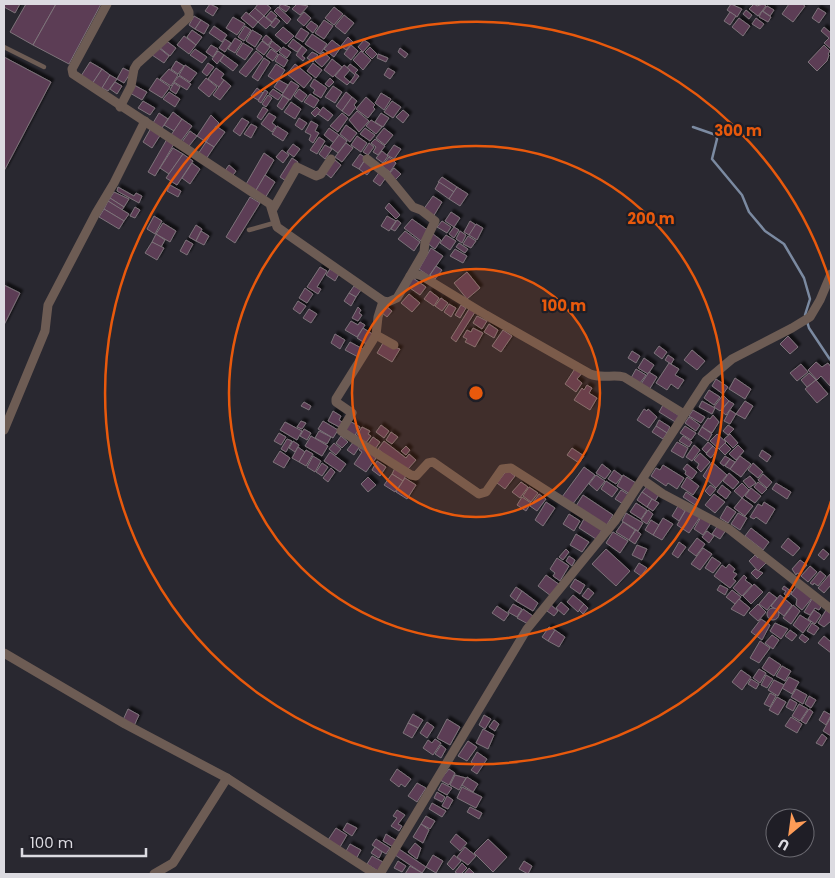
<svg xmlns="http://www.w3.org/2000/svg" width="835" height="878" viewBox="0 0 835 878" font-family="Poppins,sans-serif">
  <defs>
    <filter id="shadow"><feDropShadow dx="3" dy="-3" stdDeviation="1" flood-color="#0009"/></filter>
  </defs>
  <rect width="100%" height="100%" fill="#292830"/>
  <g fill="none" stroke-linecap="round" stroke-linejoin="round">
    <!-- stream -->
    <path stroke="#7b8aa1" stroke-width="2.5" d="M693 127 716 135 717 139 712 159 742 195 749 212 765 231 784 244 804 278 810 299 805 315 809 328 831 361"/>
  </g>
  <!-- building -->
  <g fill="#5c3d54" stroke="#7d737a" filter="url(#shadow)">
    <path d="M4 4H20L15 13 4 7Z"/>
    <path d="M26 4H56L33 45 10 32Z"/>
    <path d="M56 4H101L69 64 33 45Z"/>
    <path d="M210 4 218 8 213 16 205 11Z"/>
    <path d="M258 4H266L271 8 264 16 255 8Z"/>
    <path d="M281 4 290 7 286 12 279 7Z"/>
    <path d="M297 4 308 6 300 15 292 9Z"/>
    <path d="M731 4 742 9 737 17 727 10Z"/>
    <path d="M754 4 757 6 763 4 766 6 758 16 749 9Z"/>
    <path d="M789 4H802L805 6 793 22 782 14Z"/>
    <path d="M767 6 774 10 770 16 763 11Z"/>
    <path d="M278 7 291 19 287 24 274 11Z"/>
    <path d="M334 7 343 14 334 25 325 18Z"/>
    <path d="M255 8 264 16 258 22 249 14Z"/>
    <path d="M818 8 826 13 819 23 812 18Z"/>
    <path d="M746 10 752 15 749 19 743 14Z"/>
    <path d="M271 11 277 16 272 22 266 17Z"/>
    <path d="M762 11 771 17 768 22 759 17Z"/>
    <path d="M246 12 258 22 253 28 241 18Z"/>
    <path d="M304 12 311 18 304 26 297 20Z"/>
    <path d="M730 12 736 16 730 25 724 21Z"/>
    <path d="M344 15 354 23 345 34 335 26Z"/>
    <path d="M194 16 201 20 195 29 189 25Z"/>
    <path d="M264 16 272 23 266 29 258 22Z"/>
    <path d="M233 17 245 24 237 35 226 28Z"/>
    <path d="M276 18 280 21 274 28 270 25Z"/>
    <path d="M739 18 750 26 743 36 732 27Z"/>
    <path d="M756 18 764 24 760 29 752 24Z"/>
    <path d="M201 20 209 25 204 34 195 29Z"/>
    <path d="M324 20 333 26 324 39 315 33Z"/>
    <path d="M311 21 318 26 313 33 306 27Z"/>
    <path d="M214 26 227 35 222 42 209 33Z"/>
    <path d="M245 26 251 30 244 41 238 37Z"/>
    <path d="M283 27 294 36 286 44 275 35Z"/>
    <path d="M824 27 831 33V49L824 43 829 38 821 31Z"/>
    <path d="M301 28 309 33 303 42 295 37Z"/>
    <path d="M192 30 202 37 196 45 187 37Z"/>
    <path d="M252 30 262 36 255 47 246 41Z"/>
    <path d="M312 34 327 44 320 54 305 44Z"/>
    <path d="M266 35 272 40 268 45 262 40Z"/>
    <path d="M184 36 196 45 189 54 177 45Z"/>
    <path d="M348 37 353 42 346 50 341 46Z"/>
    <path d="M235 38 242 42 235 53 228 49Z"/>
    <path d="M225 39 231 43 225 52 219 48Z"/>
    <path d="M293 39 302 46 297 52 288 46Z"/>
    <path d="M165 40 176 48 170 56 159 47Z"/>
    <path d="M332 40 341 47 334 57 324 49Z"/>
    <path d="M364 40 370 44 363 52 358 47Z"/>
    <path d="M262 41 270 47 264 55 256 49Z"/>
    <path d="M272 41 281 48 277 52 269 46Z"/>
    <path d="M243 43 253 49 245 60 236 54Z"/>
    <path d="M211 45 218 49 213 57 206 52Z"/>
    <path d="M351 45 358 51 351 60 344 54Z"/>
    <path d="M824 45 830 51 828 54 829 55 827 61 817 71 808 62Z"/>
    <path d="M302 46 307 50 302 56 305 58 303 61 296 55Z"/>
    <path d="M283 47 291 52 287 58 279 52Z"/>
    <path d="M370 47 377 54 372 59 365 52Z"/>
    <path d="M159 48 169 56 164 63 152 55Z"/>
    <path d="M400 48 408 54 405 58 398 52Z"/>
    <path d="M195 49 207 57 202 63 190 55Z"/>
    <path d="M271 49 278 54 273 61 266 56Z"/>
    <path d="M218 51 224 55 217 64 212 59Z"/>
    <path d="M256 51 263 57 246 77 239 72Z"/>
    <path d="M361 51 371 60 363 70 353 60Z"/>
    <path d="M312 52 318 55 313 62 307 58Z"/>
    <path d="M323 52 330 58 322 67 315 61Z"/>
    <path d="M279 54 288 60 284 67 275 61Z"/>
    <path d="M378 54 388 58 386 62 377 58Z"/>
    <path d="M224 55 238 65 233 71 220 61Z"/>
    <path d="M4 57 51 82 4 171Z"/>
    <path d="M264 58 270 62 258 81 252 77Z"/>
    <path d="M332 59 342 67 333 77 324 70Z"/>
    <path d="M176 61 184 66 178 74 171 69Z"/>
    <path d="M90 62 102 69 92 84 81 76Z"/>
    <path d="M208 63 214 67 207 76 202 72Z"/>
    <path d="M313 63 322 70 316 78 307 71Z"/>
    <path d="M276 64 285 70 277 82 268 76Z"/>
    <path d="M295 64 312 78 304 88 287 74Z"/>
    <path d="M350 64 358 70 355 73 359 76 353 84 350 82 355 75 347 68Z"/>
    <path d="M185 65 197 73 190 82 179 75Z"/>
    <path d="M344 65 350 70 344 77 350 82 347 85 335 76Z"/>
    <path d="M123 68 131 72 124 83 117 79Z"/>
    <path d="M216 68 224 74 221 78 224 80 219 87 208 79Z"/>
    <path d="M388 68 395 72 390 79 384 75Z"/>
    <path d="M102 69 110 75 101 90 92 84Z"/>
    <path d="M169 69 178 75 171 86 160 79Z"/>
    <path d="M110 75 117 79 108 91 102 88Z"/>
    <path d="M179 76 191 84 187 90 174 82Z"/>
    <path d="M157 78 170 87 162 98 149 90Z"/>
    <path d="M206 78 217 87 209 97 198 88Z"/>
    <path d="M330 78 334 82 329 87 325 84Z"/>
    <path d="M314 79 327 88 321 98 313 93 315 90 310 86Z"/>
    <path d="M224 80 231 86 220 100 213 95Z"/>
    <path d="M279 80 288 85 283 93 274 87Z"/>
    <path d="M291 81 299 86 290 100 282 95Z"/>
    <path d="M115 82 122 86 117 94 110 89Z"/>
    <path d="M174 83 180 87 176 94 170 90Z"/>
    <path d="M134 85 147 92 142 100 130 93Z"/>
    <path d="M333 86 342 92 335 103 325 97Z"/>
    <path d="M257 88 263 93 258 100 251 96Z"/>
    <path d="M273 89 282 95 278 100 269 94Z"/>
    <path d="M299 89 307 95 302 102 294 96Z"/>
    <path d="M265 90 268 92 261 103 258 101Z"/>
    <path d="M169 92 180 99 175 107 163 99Z"/>
    <path d="M346 92 352 97 342 111 336 106Z"/>
    <path d="M381 93 391 99 384 110 375 103Z"/>
    <path d="M310 94 319 100 314 108 304 102Z"/>
    <path d="M268 95 272 98 266 107 262 104Z"/>
    <path d="M283 96 289 100 282 110 277 106Z"/>
    <path d="M352 97 357 101 354 105 356 107 349 116 342 111Z"/>
    <path d="M366 97 375 105 373 107 375 109 368 118 356 109Z"/>
    <path d="M143 101 155 108 150 115 138 108Z"/>
    <path d="M392 101 401 107 393 118 384 112Z"/>
    <path d="M291 102 301 109 295 119 284 112Z"/>
    <path d="M263 107 268 110 261 120 257 117Z"/>
    <path d="M317 107 321 111 315 117 311 113Z"/>
    <path d="M323 107 333 115 328 121 318 114Z"/>
    <path d="M403 110 409 115 403 123 396 117Z"/>
    <path d="M357 111 369 121 359 132 349 120Z"/>
    <path d="M173 112 182 119 174 131 164 125Z"/>
    <path d="M159 113 168 119 162 128 153 123Z"/>
    <path d="M269 113 276 117 272 123 276 126 272 132 261 124Z"/>
    <path d="M342 113 348 118 338 132 330 126Z"/>
    <path d="M381 113 389 118 383 127 375 122Z"/>
    <path d="M211 115 219 123 206 142 197 136Z"/>
    <path d="M242 118 249 122 240 136 233 131Z"/>
    <path d="M299 118 307 123 302 130 295 125Z"/>
    <path d="M182 119 192 126 181 141 171 135Z"/>
    <path d="M371 120 382 127 376 134 366 126Z"/>
    <path d="M311 121 318 125 315 131 319 133 313 143 309 140 311 135 305 132Z"/>
    <path d="M251 124 257 127 251 138 244 134Z"/>
    <path d="M346 125 357 133 350 142 340 134Z"/>
    <path d="M216 126 225 132 214 147 206 142Z"/>
    <path d="M277 126 288 133 283 141 272 134Z"/>
    <path d="M151 128 161 134 152 148 143 142Z"/>
    <path d="M329 128 339 135 334 143 324 135Z"/>
    <path d="M365 128 375 135 370 141 360 134Z"/>
    <path d="M384 128 393 135 385 145 376 138Z"/>
    <path d="M190 131 197 136 189 146 182 142Z"/>
    <path d="M339 135 347 141 338 153 330 147Z"/>
    <path d="M357 136 367 143 361 152 351 145Z"/>
    <path d="M319 137 325 141 317 154 310 150Z"/>
    <path d="M167 139 174 144 155 176 148 172Z"/>
    <path d="M375 139 385 146 378 155 373 152 376 147 371 143Z"/>
    <path d="M206 142 214 147 206 159 198 154Z"/>
    <path d="M346 143 353 148 342 162 335 157Z"/>
    <path d="M369 143 374 147 368 155 363 152Z"/>
    <path d="M293 144 300 149 294 157 287 152Z"/>
    <path d="M325 145 332 149 325 159 319 154Z"/>
    <path d="M394 145 401 149 394 159 387 155Z"/>
    <path d="M173 148 183 154 169 174 160 168Z"/>
    <path d="M282 150 289 155 283 163 276 157Z"/>
    <path d="M382 151 388 156 383 163 376 158Z"/>
    <path d="M264 153 274 160 255 192 245 186Z"/>
    <path d="M183 154 193 161 177 185 166 178Z"/>
    <path d="M360 154 366 158 359 169 352 165Z"/>
    <path d="M389 157 396 163 390 172 382 166Z"/>
    <path d="M292 158 298 162 286 181 280 177Z"/>
    <path d="M335 160 341 165 331 178 325 173Z"/>
    <path d="M365 160 374 166 367 175 359 169Z"/>
    <path d="M192 163 200 169 190 184 182 178Z"/>
    <path d="M229 165 236 171 231 178 224 172Z"/>
    <path d="M394 168 401 174 395 180 389 174Z"/>
    <path d="M380 171 387 176 380 186 373 181Z"/>
    <path d="M265 175 275 182 265 198 255 192Z"/>
    <path d="M442 177 457 187 454 192 438 182Z"/>
    <path d="M439 182 454 192 449 199 435 189Z"/>
    <path d="M170 185 181 191 178 197 167 191Z"/>
    <path d="M118 187 134 196 136 193 142 196 139 203 117 191Z"/>
    <path d="M457 187 468 194 460 206 449 199Z"/>
    <path d="M114 192 129 199 124 207 110 198Z"/>
    <path d="M433 196 442 202 433 217 423 210Z"/>
    <path d="M250 197 260 203 235 243 226 237Z"/>
    <path d="M110 198 124 207 122 210 108 201Z"/>
    <path d="M108 201 129 214 124 221 104 209Z"/>
    <path d="M389 203 400 215 396 219 385 208Z"/>
    <path d="M135 207 140 210 135 218 130 216Z"/>
    <path d="M104 209 124 221 119 229 99 217Z"/>
    <path d="M451 212 460 218 454 227 445 221Z"/>
    <path d="M154 216 162 221 155 234 147 229Z"/>
    <path d="M387 216 396 221 389 231 381 226Z"/>
    <path d="M412 219 429 231 421 241 404 228Z"/>
    <path d="M397 220 401 223 395 231 391 229Z"/>
    <path d="M442 221 451 227 447 233 437 227Z"/>
    <path d="M470 221 476 225 469 235 464 232Z"/>
    <path d="M163 223 176 231 170 242 156 234Z"/>
    <path d="M476 224 483 228 477 240 469 235Z"/>
    <path d="M196 225 202 229 196 241 189 237Z"/>
    <path d="M454 227 459 230 454 238 449 234Z"/>
    <path d="M201 231 209 236 204 245 196 241Z"/>
    <path d="M405 231 420 242 414 251 398 239Z"/>
    <path d="M460 231 466 235 462 243 456 239Z"/>
    <path d="M156 234 165 240 161 247 152 242Z"/>
    <path d="M433 234 441 240 435 249 427 243Z"/>
    <path d="M446 235 456 241 450 250 440 243Z"/>
    <path d="M468 236 476 241 471 248 463 244Z"/>
    <path d="M186 240 193 244 187 255 180 251Z"/>
    <path d="M152 242 164 248 157 260 145 253Z"/>
    <path d="M459 243 468 249 465 253 456 247Z"/>
    <path d="M431 248 443 256 429 276 419 269Z"/>
    <path d="M455 249 467 256 463 263 450 256Z"/>
    <path d="M436 266 442 270 435 279 430 275Z"/>
    <path d="M320 267 327 271 317 287 321 289 318 294 307 287Z"/>
    <path d="M330 269 339 274 335 281 326 275Z"/>
    <path d="M467 272 480 288 467 299 454 283Z"/>
    <path d="M413 278 426 287 420 295 407 286Z"/>
    <path d="M4 285 20 293 4 325Z"/>
    <path d="M354 286 361 290 356 297 349 293Z"/>
    <path d="M305 288 313 294 307 303 299 298Z"/>
    <path d="M430 291 439 298 434 306 424 299Z"/>
    <path d="M349 293 356 297 351 306 344 301Z"/>
    <path d="M409 294 420 303 412 312 401 303Z"/>
    <path d="M441 298 448 303 442 311 435 306Z"/>
    <path d="M298 301 306 306 300 314 293 309Z"/>
    <path d="M449 304 456 308 451 317 444 312Z"/>
    <path d="M461 305 466 308 460 318 455 315Z"/>
    <path d="M358 307 361 310 359 313 362 315 358 321 352 318Z"/>
    <path d="M387 307 392 311 387 317 382 313Z"/>
    <path d="M309 309 317 314 311 323 303 318Z"/>
    <path d="M469 309 475 312 456 342 451 338Z"/>
    <path d="M477 316 487 321 482 329 473 323Z"/>
    <path d="M351 321 358 325 360 322 365 325 357 337 345 330Z"/>
    <path d="M489 324 498 330 494 338 484 332Z"/>
    <path d="M363 328 374 335 368 345 357 338Z"/>
    <path d="M473 328 483 333 475 347 465 342 467 339 463 337 467 330 471 332Z"/>
    <path d="M503 330 512 336 501 352 492 346Z"/>
    <path d="M335 334 345 340 340 349 331 343Z"/>
    <path d="M788 336 798 347 790 354 780 344Z"/>
    <path d="M350 342 363 349 358 357 345 350Z"/>
    <path d="M383 343 400 349 392 362 377 353Z"/>
    <path d="M659 346 667 352 662 359 654 353Z"/>
    <path d="M692 350 705 361 697 370 684 360Z"/>
    <path d="M632 351 640 356 636 363 628 358Z"/>
    <path d="M668 355 674 359 671 364 665 360Z"/>
    <path d="M644 358 654 365 648 374 638 368Z"/>
    <path d="M816 362 822 367 828 363 831 367 830 386 821 376 817 380 808 370Z"/>
    <path d="M669 363 679 369 675 375 684 380 678 389 671 384 667 390 656 383Z"/>
    <path d="M801 364 808 372 797 381 790 373Z"/>
    <path d="M576 367 583 372 577 379 582 383 576 392 565 384Z"/>
    <path d="M636 369 646 375 640 383 631 378Z"/>
    <path d="M649 372 657 377 649 390 641 384Z"/>
    <path d="M809 373 816 380 807 387 801 380Z"/>
    <path d="M735 378 751 389 745 399 729 389Z"/>
    <path d="M716 379 728 387 723 394 712 386Z"/>
    <path d="M816 380 828 394 817 403 805 389Z"/>
    <path d="M587 385 592 388 589 393 597 398 590 410 574 400 582 388 584 390Z"/>
    <path d="M709 390 720 397 714 405 704 398Z"/>
    <path d="M723 395 729 401 720 411 714 407Z"/>
    <path d="M702 401 715 408 712 414 699 407Z"/>
    <path d="M729 401 734 404 726 415 721 411Z"/>
    <path d="M745 401 753 406 745 419 736 414Z"/>
    <path d="M304 402 311 406 309 410 301 406Z"/>
    <path d="M663 405 681 417 677 423 659 412Z"/>
    <path d="M644 409 647 411 648 409 657 417 649 428 637 420Z"/>
    <path d="M693 410 705 417 701 423 689 416Z"/>
    <path d="M730 410 736 414 730 424 724 421Z"/>
    <path d="M333 411 341 416 339 420 344 423 341 428 328 421Z"/>
    <path d="M713 415 719 422 712 433 702 427 708 418 710 419Z"/>
    <path d="M689 417 700 425 696 431 685 423Z"/>
    <path d="M348 420 360 427 354 437 343 430Z"/>
    <path d="M659 420 670 427 667 433 656 426Z"/>
    <path d="M301 421 306 423 302 429 297 427Z"/>
    <path d="M323 421 338 430 333 438 318 429Z"/>
    <path d="M285 422 302 431 297 440 280 430Z"/>
    <path d="M381 425 389 431 384 438 376 432Z"/>
    <path d="M728 425 734 429 728 435 723 431Z"/>
    <path d="M656 426 667 433 663 439 652 432Z"/>
    <path d="M685 426 696 433 691 440 680 433Z"/>
    <path d="M362 427 370 431 368 434 371 436 365 444 355 438Z"/>
    <path d="M702 427 712 434 708 441 698 434Z"/>
    <path d="M304 429 311 433 307 440 300 436Z"/>
    <path d="M319 431 331 437 327 444 315 438Z"/>
    <path d="M391 432 398 437 392 444 386 440Z"/>
    <path d="M279 433 286 437 281 445 274 441Z"/>
    <path d="M717 434 726 442 719 449 710 441Z"/>
    <path d="M730 434 738 443 733 448 724 439Z"/>
    <path d="M311 436 328 446 322 456 305 446Z"/>
    <path d="M341 436 348 442 342 448 336 443Z"/>
    <path d="M683 436 692 442 689 447 679 441Z"/>
    <path d="M373 437 380 442 375 449 368 444Z"/>
    <path d="M287 439 292 441 286 452 281 449Z"/>
    <path d="M293 441 299 445 295 452 289 448Z"/>
    <path d="M354 441 360 446 354 455 347 450Z"/>
    <path d="M384 441 406 458 409 454 416 460 408 469 400 467 378 449Z"/>
    <path d="M677 442 688 448 683 458 671 451Z"/>
    <path d="M708 442 713 446 706 453 702 449Z"/>
    <path d="M334 443 341 449 336 455 329 449Z"/>
    <path d="M725 443 731 449 725 455 719 449Z"/>
    <path d="M694 445 700 450 692 461 686 457Z"/>
    <path d="M738 445 744 451 736 460 729 454Z"/>
    <path d="M362 446 376 458 366 472 354 464 362 452 359 450Z"/>
    <path d="M406 446 410 450 406 455 401 451Z"/>
    <path d="M713 446 717 450 711 458 706 454Z"/>
    <path d="M298 447 305 452 299 462 292 458Z"/>
    <path d="M572 448 584 456 579 463 567 455Z"/>
    <path d="M306 450 313 454 306 466 299 462Z"/>
    <path d="M762 450 771 456 767 462 759 456Z"/>
    <path d="M280 451 290 458 284 468 273 462Z"/>
    <path d="M330 452 346 464 340 472 324 461Z"/>
    <path d="M700 453 710 462 701 472 697 468 699 464 694 460Z"/>
    <path d="M313 456 321 461 315 472 307 467Z"/>
    <path d="M725 456 730 459 724 466 720 463Z"/>
    <path d="M740 456 751 464 741 477 730 469Z"/>
    <path d="M730 459 735 462 730 469 725 466Z"/>
    <path d="M377 461 386 467 380 476 372 470Z"/>
    <path d="M712 462 727 475 716 488 703 476Z"/>
    <path d="M322 463 328 467 322 476 316 472Z"/>
    <path d="M753 463 763 472 758 478 748 470Z"/>
    <path d="M602 464 611 471 605 479 596 473Z"/>
    <path d="M687 464 697 472 692 479 685 474 686 471 683 469Z"/>
    <path d="M663 465 684 478 677 489 668 483 666 486 651 476 656 468 660 470Z"/>
    <path d="M584 467 595 475 572 505 562 497Z"/>
    <path d="M331 468 335 472 328 482 323 478Z"/>
    <path d="M395 468 406 475 403 481 392 474Z"/>
    <path d="M507 470 515 476 505 489 497 483Z"/>
    <path d="M614 470 622 476 616 484 608 479Z"/>
    <path d="M729 473 739 482 733 489 723 481Z"/>
    <path d="M392 474 403 481 395 492 384 485Z"/>
    <path d="M763 474 772 482 767 488 758 480Z"/>
    <path d="M596 475 605 481 597 491 589 484Z"/>
    <path d="M623 475 636 483 630 494 617 486Z"/>
    <path d="M750 476 756 483 749 488 743 481Z"/>
    <path d="M368 477 376 485 368 492 361 484Z"/>
    <path d="M687 477 699 486 693 495 681 487Z"/>
    <path d="M405 478 416 485 407 499 396 492Z"/>
    <path d="M606 481 618 489 612 497 601 489Z"/>
    <path d="M521 482 528 487 520 498 512 492Z"/>
    <path d="M758 482 767 489 762 494 754 487Z"/>
    <path d="M742 483 749 490 742 498 734 491Z"/>
    <path d="M776 483 791 492 787 499 772 489Z"/>
    <path d="M648 485 660 493 655 501 642 492Z"/>
    <path d="M710 485 716 489 710 496 705 491Z"/>
    <path d="M722 485 731 492 726 499 717 492Z"/>
    <path d="M529 487 538 493 531 502 523 496Z"/>
    <path d="M751 488 761 496 755 503 745 496Z"/>
    <path d="M621 490 629 495 623 504 615 499Z"/>
    <path d="M642 492 652 499 647 507 637 500Z"/>
    <path d="M686 492 698 500 695 505 683 497Z"/>
    <path d="M539 494 546 499 537 511 530 506Z"/>
    <path d="M714 494 725 502 715 513 705 505Z"/>
    <path d="M583 495 613 515 606 526 576 506Z"/>
    <path d="M522 497 531 503 526 511 517 505Z"/>
    <path d="M742 498 753 506 745 516 734 508Z"/>
    <path d="M652 499 659 503 653 511 647 507Z"/>
    <path d="M546 502 555 508 543 526 535 520Z"/>
    <path d="M764 502 775 509 766 524 756 517 754 519 750 517 758 504 762 506Z"/>
    <path d="M636 503 647 510 641 519 630 512Z"/>
    <path d="M678 506 685 511 679 521 672 516Z"/>
    <path d="M727 506 736 512 728 523 720 518Z"/>
    <path d="M687 508 700 517 689 533 677 525Z"/>
    <path d="M648 510 653 514 647 524 641 520Z"/>
    <path d="M626 513 643 523 638 531 622 521Z"/>
    <path d="M738 513 747 518 740 530 731 524Z"/>
    <path d="M569 514 580 521 574 531 563 524Z"/>
    <path d="M701 517 711 523 703 535 694 529Z"/>
    <path d="M663 518 673 524 662 540 653 535Z"/>
    <path d="M584 519 602 530 596 539 579 528Z"/>
    <path d="M651 520 659 525 653 535 645 530Z"/>
    <path d="M623 522 635 530 629 540 616 532Z"/>
    <path d="M718 525 726 530 720 539 712 534Z"/>
    <path d="M751 528 769 542 763 550 745 536Z"/>
    <path d="M636 530 641 534 635 544 629 540Z"/>
    <path d="M707 531 714 536 709 543 702 537Z"/>
    <path d="M613 532 628 541 620 553 606 543Z"/>
    <path d="M576 534 589 542 582 552 570 545Z"/>
    <path d="M697 538 705 544 696 556 688 550Z"/>
    <path d="M788 538 800 548 793 556 781 547Z"/>
    <path d="M679 542 686 547 678 558 672 554Z"/>
    <path d="M637 545 647 549 642 560 632 555Z"/>
    <path d="M703 548 712 554 700 570 691 564Z"/>
    <path d="M566 549 569 552 563 560 559 557Z"/>
    <path d="M606 549 630 571 616 586 592 564Z"/>
    <path d="M823 549 829 554 824 560 818 555Z"/>
    <path d="M755 555 758 558 760 556 767 562 758 571 749 561Z"/>
    <path d="M569 556 575 560 572 566 566 561Z"/>
    <path d="M712 557 721 563 713 573 705 568Z"/>
    <path d="M557 558 569 566 560 581 553 576 555 573 550 569Z"/>
    <path d="M800 560 807 565 799 574 797 573 796 575 792 569Z"/>
    <path d="M639 563 647 568 641 576 634 571Z"/>
    <path d="M729 564 735 569 733 572 737 574 733 579 736 581 730 588 714 576 722 565 726 568Z"/>
    <path d="M810 566 817 572 808 582 801 576Z"/>
    <path d="M755 569 763 573 757 579 751 573Z"/>
    <path d="M820 571 826 576 818 586 814 583 813 585 810 583Z"/>
    <path d="M830 574 831 585 824 593 818 588Z"/>
    <path d="M546 575 560 585 551 596 538 586Z"/>
    <path d="M744 575 747 578 745 580 752 585 742 596 733 588Z"/>
    <path d="M575 579 585 585 580 594 570 587Z"/>
    <path d="M754 584 763 592 751 604 743 596Z"/>
    <path d="M720 585 728 589 725 595 717 590Z"/>
    <path d="M784 586 792 592 788 597 784 594 786 591 782 589Z"/>
    <path d="M797 586 812 598 802 610 796 605 797 599 791 594Z"/>
    <path d="M516 587 522 591 516 601 510 596Z"/>
    <path d="M588 588 594 593 588 600 582 596Z"/>
    <path d="M732 590 741 597 735 604 726 597Z"/>
    <path d="M522 591 538 603 533 611 516 601Z"/>
    <path d="M769 592 777 598 767 610 759 604Z"/>
    <path d="M573 595 584 604 578 612 567 602Z"/>
    <path d="M780 595 792 605 784 616 771 606Z"/>
    <path d="M739 599 750 608 744 616 731 609Z"/>
    <path d="M812 599 822 605 819 610 815 608 810 615 804 612Z"/>
    <path d="M561 602 569 609 564 615 556 608Z"/>
    <path d="M513 604 522 609 517 617 508 612Z"/>
    <path d="M584 604 588 608 583 614 579 610Z"/>
    <path d="M758 604 766 612 758 621 749 613Z"/>
    <path d="M551 605 558 611 554 616 547 611Z"/>
    <path d="M793 605 800 611 791 624 783 618Z"/>
    <path d="M497 606 509 614 504 621 492 613Z"/>
    <circle cx="773" cy="614" r="6"/>
    <path d="M523 609 533 616 528 624 517 618Z"/>
    <path d="M814 610 821 615 815 624 808 619Z"/>
    <path d="M826 610 831 614V621L824 627 818 623Z"/>
    <path d="M800 615 811 622 803 633 793 625Z"/>
    <path d="M761 619 770 625 762 640 751 632Z"/>
    <path d="M775 623 788 629 781 639 770 631Z"/>
    <path d="M812 623 819 628 814 635 807 631Z"/>
    <path d="M549 627 555 630 548 641 542 637Z"/>
    <path d="M555 630 565 637 559 647 548 641Z"/>
    <path d="M790 630 797 635 792 641 785 636Z"/>
    <path d="M802 634 809 639 805 643 799 638Z"/>
    <path d="M772 635 779 640 773 649 765 643Z"/>
    <path d="M824 636 831 642V653L818 643Z"/>
    <path d="M760 641 770 648 759 663 750 658Z"/>
    <path d="M769 657 781 665 774 676 762 668Z"/>
    <path d="M782 666 791 671 785 681 776 676Z"/>
    <path d="M759 669 766 673 760 683 753 678Z"/>
    <path d="M741 670 751 677 742 690 732 682Z"/>
    <path d="M766 675 773 679 767 688 761 685Z"/>
    <path d="M789 677 799 682 792 694 782 688Z"/>
    <path d="M751 679 759 684 756 689 748 684Z"/>
    <path d="M774 680 784 685 778 696 768 690Z"/>
    <path d="M796 689 807 695 803 704 791 697Z"/>
    <path d="M770 693 776 696 770 707 764 704Z"/>
    <path d="M809 696 816 700 811 708 805 704Z"/>
    <path d="M777 697 786 702 778 715 769 710Z"/>
    <path d="M790 699 797 703 793 711 786 707Z"/>
    <path d="M799 704 808 709 800 721 792 716Z"/>
    <path d="M128 709 139 715 134 726 123 720Z"/>
    <path d="M809 709 813 712 806 724 801 721Z"/>
    <path d="M824 711 831 715 826 725 819 720Z"/>
    <path d="M413 714 423 720 418 728 408 723Z"/>
    <path d="M484 715 491 719 485 729 479 725Z"/>
    <path d="M791 717 802 724 797 733 785 726Z"/>
    <path d="M831 717V736L823 731Z"/>
    <path d="M447 719 460 727 450 745 437 738Z"/>
    <path d="M494 720 499 724 495 731 489 727Z"/>
    <path d="M427 722 434 727 427 738 420 733Z"/>
    <path d="M408 723 418 728 412 738 403 733Z"/>
    <path d="M483 729 494 735 488 749 476 743Z"/>
    <path d="M822 734 827 738 822 746 816 743Z"/>
    <path d="M435 739 441 743 433 755 423 748 428 740 432 743Z"/>
    <path d="M468 741 477 747 467 761 458 756Z"/>
    <path d="M441 745 446 749 441 758 435 754Z"/>
    <path d="M477 752 487 759 477 774 471 770 475 765 471 762Z"/>
    <path d="M397 769 411 779 405 787 401 784 399 787 390 780Z"/>
    <path d="M449 769 455 773 449 785 440 780Z"/>
    <path d="M455 775 466 778 459 790 450 785Z"/>
    <path d="M467 777 478 784 473 792 462 785Z"/>
    <path d="M417 783 426 788 417 802 408 796Z"/>
    <path d="M442 783 452 788 447 795 438 790Z"/>
    <path d="M462 787 482 797 476 808 457 798Z"/>
    <path d="M437 792 445 797 442 802 434 798Z"/>
    <path d="M447 796 453 800 448 809 442 806Z"/>
    <path d="M432 803 446 811 442 817 429 809Z"/>
    <path d="M470 807 482 813 479 819 467 812Z"/>
    <path d="M397 810 405 815 398 824 402 826 399 831 391 826 397 818 393 816Z"/>
    <path d="M426 816 435 821 430 829 421 824Z"/>
    <path d="M347 823 357 828 352 836 343 830Z"/>
    <path d="M421 824 429 830 423 843 413 837Z"/>
    <path d="M336 828 347 835 340 847 328 840Z"/>
    <path d="M386 834 397 841 393 847 383 841Z"/>
    <path d="M456 834 467 843 460 851 450 842Z"/>
    <path d="M376 839 390 848 386 854 372 845Z"/>
    <path d="M488 839 507 857 493 872 474 853Z"/>
    <path d="M415 843 421 848 417 859 408 852Z"/>
    <path d="M350 844 361 850 356 859 345 853Z"/>
    <path d="M375 847 382 852 379 858 371 853Z"/>
    <path d="M465 847 476 856 468 865 457 857Z"/>
    <path d="M399 849 426 867 422 873 395 855Z"/>
    <path d="M433 855 443 861 436 873 426 867Z"/>
    <path d="M454 855 461 861 453 870 447 864Z"/>
    <path d="M372 856 383 862 378 871 367 864Z"/>
    <path d="M398 861 406 866 402 872 394 868Z"/>
    <path d="M524 861 532 866 528 874 519 869Z"/>
    <path d="M462 863 467 868 461 874H458L455 872Z"/>
    <path d="M410 866 422 873V874H405Z"/>
    <path d="M469 868 475 874H464Z"/>
  </g>
  <g fill="none" stroke-linecap="round" stroke-linejoin="round">
    <!-- lane -->
    <g stroke="#6d5c54" stroke-width="4.5">
      <path d="M4 47 44 67"/>
      <path d="M249 230 274 223"/>
    </g>
    <!-- street -->
    <g stroke="#6d5c54" stroke-width="9">
      <path d="M107 4 72 69 73 74 270 204 277 227 383 301 388 302 397 298 410 276 416 274 422 276 486 315 590 374C602 379 613 374 624 377L684 414"/>
      <path d="M120 107 131 86 134 69 137 64 189 17V12L185 4"/>
      <path d="M367 159 386 174 413 207 421 210 435 221 425 242 424 252 410 276"/>
      <path d="M273 209 297 167 316 176 321 174 331 159"/>
      <path d="M383 301 378 317 376 335 394 345"/>
      <path d="M376 335 336 399V402L352 413 341 431 411 475 416 476 428 463 433 462 479 494 486 492 502 469 511 468 608 530"/>
      <path d="M4 430 45 331 48 305 96 213 114 183 145 121"/>
      <path d="M643 480 663 494 729 529 831 609"/>
      <path d="M4 653 125 724 227 778 375 874"/>
      <path d="M154 874 173 863 227 778"/>
      <path d="M380 874 527 629 615 521 706 381 732 359 792 328 810 317 820 300 831 274"/>
    </g>
  </g>
  <!-- distance rings -->
  <circle cx="476" cy="393" r="124" fill="#e8590c" fill-opacity=".12"/>
  <g fill="none" stroke="#e8590c" stroke-width="2.5">
    <circle cx="476" cy="393" r="124"/>
    <circle cx="476" cy="393" r="247"/>
    <path d="M831 501A371 371 0 1 1 831 285"/>
  </g>
  <circle cx="476" cy="393" r="8" fill="#e8590c" stroke="#1f1e26" stroke-width="2.5"/>
  <g font-size="15" text-anchor="middle" font-weight="bold" fill="#e8590c" stroke="#1f1e26" stroke-width="4.5" stroke-linejoin="round" paint-order="stroke">
    <text x="738" y="136">300 m</text>
    <text x="651" y="224">200 m</text>
    <text x="564" y="311">100 m</text>
  </g>
  <!-- border -->
  <rect width="835" height="878" fill="none" stroke="#dcdbe1" stroke-width="10"/>
  <!-- north arrow -->
  <g transform="translate(790 833) rotate(209)"><circle r="24" fill="#1f1e26" stroke="#6b6a71"/>
  <path d="M0-4L9 19L0 12L-9 19Z" fill="#fe9c57"/>
  <text y="-8" font-size="14" font-weight="bold" text-anchor="middle" fill="#dcdbe1">U</text>
  </g>
  <!-- scale -->
  <path d="M22 848v8h124v-8" fill="none" stroke="#dcdbe1" stroke-width="2.5"/>
  <text x="30" y="848" font-size="15" fill="#dcdbe1" stroke="#1f1e26" stroke-width="4" paint-order="stroke">100 m</text>
</svg>
